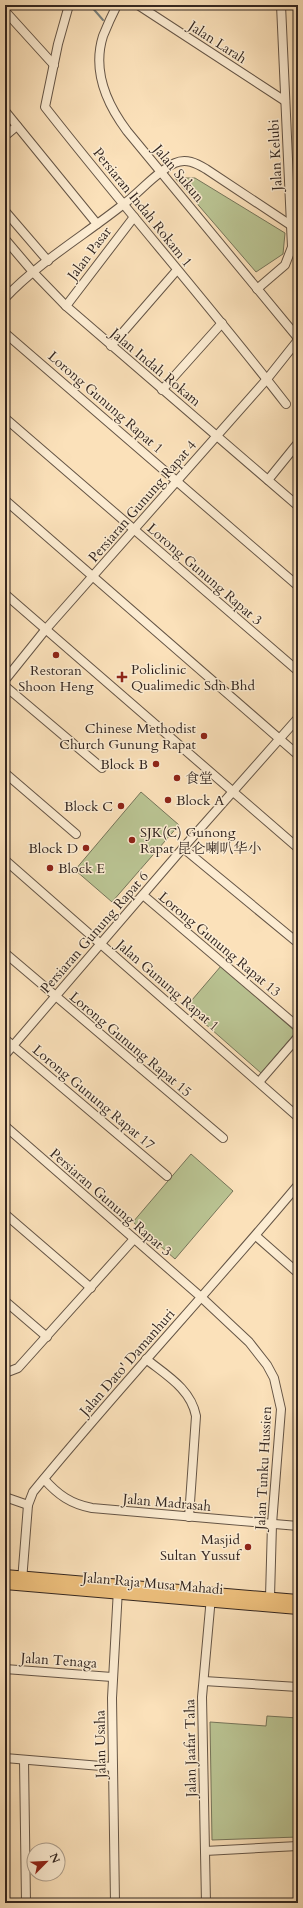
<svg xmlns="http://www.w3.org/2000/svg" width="303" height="1908" viewBox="0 0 303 1908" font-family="Cardo,'Noto Serif SC',serif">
  <rect width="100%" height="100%" fill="#fbe1ba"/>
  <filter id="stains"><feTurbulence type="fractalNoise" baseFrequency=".005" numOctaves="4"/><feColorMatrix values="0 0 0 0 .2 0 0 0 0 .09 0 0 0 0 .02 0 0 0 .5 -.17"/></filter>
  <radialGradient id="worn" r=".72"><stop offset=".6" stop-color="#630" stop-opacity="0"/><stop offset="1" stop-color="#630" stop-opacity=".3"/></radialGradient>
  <!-- green -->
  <g fill="#bac493" stroke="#76755a">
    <path d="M175 178H195L285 233 283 254 256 272Z"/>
    <path d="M141 792 179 825 112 902 75 870Z"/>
    <path d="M221 966 296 1032 261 1073 186 1007Z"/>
    <path d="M191 1154 233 1191 175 1259 133 1222Z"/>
    <path d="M267 1716 298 1718V1837L212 1840 210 1722 266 1726Z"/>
  </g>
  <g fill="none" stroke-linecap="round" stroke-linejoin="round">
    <!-- stream -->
    <g stroke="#767f7d" stroke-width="2">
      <path d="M90 5 103 20"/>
      <path d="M298 411V412"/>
    </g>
    <defs>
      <g id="minor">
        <path d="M69 5 58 44 45 107C124 208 208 303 286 404"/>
        <path d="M117 5C112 15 107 26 103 36 92 71 106 103 127 131L298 338"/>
        <path d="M138 5 285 101"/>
        <path d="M5 11 54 65"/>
        <path d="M5 111 97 224"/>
        <path d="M5 136 17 126"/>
        <path d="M5 211 48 261"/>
        <path d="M5 239 33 272 66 306 298 506"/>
        <path d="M257 289 285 265 292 247 281 5"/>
        <path d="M5 298C40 261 85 235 125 203 141 191 156 172 175 163 186 158 196 163 206 169L292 226"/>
        <path d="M66 306 134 217"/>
        <path d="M5 333 298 586"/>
        <path d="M111 346 177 270"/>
        <path d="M162 390 222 323"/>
        <path d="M5 418 298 671"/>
        <path d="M268 480 298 443"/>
        <path d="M5 500 298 755"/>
        <path d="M5 594 298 848"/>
        <path d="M5 680 46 629 267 379 298 340"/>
        <path d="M5 686 102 768"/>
        <path d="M5 773 76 834"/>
        <path d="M183 848 298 943"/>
        <path d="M5 860 298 1117"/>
        <path d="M143 895 298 1027"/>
        <path d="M5 953 223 1138"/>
        <path d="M5 1039 167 1176"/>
        <path d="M5 1055 183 848 298 718"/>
        <path d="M259 1082 298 1037"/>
        <path d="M5 1126 201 1297 249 1342 267 1365 274 1378 281 1409 272 1524 270 1597"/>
        <path d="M5 1214 91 1288"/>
        <path d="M256 1236 298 1273"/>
        <path d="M5 1301 47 1337"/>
        <path d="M146 1359C166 1375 191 1389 196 1416L189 1517"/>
        <path d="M5 1373 18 1368 134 1239"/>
        <path d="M44 1479C58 1495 71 1504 92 1508L298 1526"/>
        <path d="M5 1497 28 1505"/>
        <path d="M22 1581 28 1505 33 1492C119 1387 211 1289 298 1185"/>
        <path d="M5 1669 112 1677"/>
        <path d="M204 1681 298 1687"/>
        <path d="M5 1758 113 1767"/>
        <path d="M24 1760 26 1903"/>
        <path d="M205 1851 298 1846"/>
        <path d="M115 1903 112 1698 118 1589"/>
        <path d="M206 1903 202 1697 211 1597"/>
      </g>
      <g id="major">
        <path d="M5 1575 298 1600"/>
        <path d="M5 1584 298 1609"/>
      </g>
    </defs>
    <!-- minor casing -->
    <use href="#minor" stroke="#655546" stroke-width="10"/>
    <!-- major casing -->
    <use href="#major" stroke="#332620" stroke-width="12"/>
    <!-- minor -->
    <use href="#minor" stroke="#fcecd2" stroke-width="8"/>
    <!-- major -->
    <use href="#major" stroke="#eec07d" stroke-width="10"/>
  </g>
  <!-- markers -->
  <g fill="#8f2418" stroke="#fcecd2" stroke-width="1.5">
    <circle cx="56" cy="655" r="4"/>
    <path d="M120 671h4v4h4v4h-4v4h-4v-4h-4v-4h4z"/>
    <circle cx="204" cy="736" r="4"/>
    <circle cx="156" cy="764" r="4"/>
    <circle cx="177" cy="778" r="4"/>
    <circle cx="168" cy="800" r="4"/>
    <circle cx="121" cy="806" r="4"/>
    <circle cx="132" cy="840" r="4"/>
    <circle cx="86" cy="848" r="4"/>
    <circle cx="50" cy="868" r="4"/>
    <circle cx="248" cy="1547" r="4"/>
  </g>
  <g text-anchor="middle" stroke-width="3" stroke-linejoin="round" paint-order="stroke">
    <!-- street labels -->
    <g font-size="14" fill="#332620" stroke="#fcecd2">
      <text transform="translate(218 42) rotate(33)" y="5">Jalan Larah</text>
      <text transform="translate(275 155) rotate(-93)" y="5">Jalan Kelubi</text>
      <text transform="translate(179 173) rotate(50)" y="5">Jalan Sukun</text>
      <text transform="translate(143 207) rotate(51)" y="5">Persiaran Indah Rokam 1</text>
      <text transform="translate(89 253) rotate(-53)" y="5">Jalan Pasar</text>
      <text transform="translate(156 367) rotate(40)" y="5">Jalan Indah Rokam</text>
      <text transform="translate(106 402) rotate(41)" y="5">Lorong Gunung Rapat 1</text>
      <text transform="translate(142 501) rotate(-49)" y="5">Persiaran Gunung Rapat 4</text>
      <text transform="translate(205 574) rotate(41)" y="5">Lorong Gunung Rapat 3</text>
      <text transform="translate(94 932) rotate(-49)" y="5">Persiaran Gunung Rapat 6</text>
      <text transform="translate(220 944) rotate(40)" y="5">Lorong Gunung Rapat 13</text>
      <text transform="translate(168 985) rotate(41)" y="5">Jalan Gunung Rapat 1</text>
      <text transform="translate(131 1044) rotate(40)" y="5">Lorong Gunung Rapat 15</text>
      <text transform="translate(94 1097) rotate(40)" y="5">Lorong Gunung Rapat 17</text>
      <text transform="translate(111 1202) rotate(41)" y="5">Persiaran Gunung Rapat 3</text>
      <text transform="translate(127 1362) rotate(-49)" y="5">Jalan Dato' Damanhuri</text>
      <text transform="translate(263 1468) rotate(-87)" y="5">Jalan Tunku Hussien</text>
      <text transform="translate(167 1502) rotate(5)" y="5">Jalan Madrasah</text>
      <text transform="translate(153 1583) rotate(5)" y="5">Jalan Raja Musa Mahadi</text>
      <text transform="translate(59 1660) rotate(4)" y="5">Jalan Tenaga</text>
      <text transform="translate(100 1744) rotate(-91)" y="5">Jalan Usaha</text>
      <text transform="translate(190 1748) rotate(-91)" y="5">Jalan Jaafar Taha</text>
    </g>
    <!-- poi labels -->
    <g font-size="14" fill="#332620" stroke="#fcecd2" text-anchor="start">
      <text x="131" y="674">Policlinic<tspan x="131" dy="16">Qualimedic Sdn Bhd</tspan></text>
      <text x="56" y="675" text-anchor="middle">Restoran<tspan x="56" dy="16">Shoon Heng</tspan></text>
      <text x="196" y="733" text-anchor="end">Chinese Methodist<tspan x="196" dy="16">Church Gunung Rapat</tspan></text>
      <text x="148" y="769" text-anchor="end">Block B</text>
      <text x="185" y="783">食堂</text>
      <text x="176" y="805">Block A</text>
      <text x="113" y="811" text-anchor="end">Block C</text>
      <text x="140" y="837">SJK(C) Gunong<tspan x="140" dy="16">Rapat 昆仑喇叭华小</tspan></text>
      <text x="78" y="853" text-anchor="end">Block D</text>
      <text x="58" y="873">Block E</text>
      <text x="240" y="1544" text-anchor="end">Masjid<tspan x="240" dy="16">Sultan Yussuf</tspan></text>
    </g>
  </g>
  <!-- margin -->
  <rect width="303" height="1908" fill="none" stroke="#fbe1ba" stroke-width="20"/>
  <rect x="6" y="6" width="291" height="1896" fill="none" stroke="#332620" stroke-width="2"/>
  <rect x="10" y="10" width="283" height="1888" fill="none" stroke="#332620"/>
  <!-- north arrow -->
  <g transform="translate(46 1862) rotate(66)"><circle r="19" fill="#fcecd2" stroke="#ac9d8b"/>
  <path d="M0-3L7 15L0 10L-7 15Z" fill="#8f2418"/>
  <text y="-6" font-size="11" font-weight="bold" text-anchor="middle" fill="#332620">N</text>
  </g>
  <rect width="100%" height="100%" filter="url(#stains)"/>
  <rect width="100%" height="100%" fill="url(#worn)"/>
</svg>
